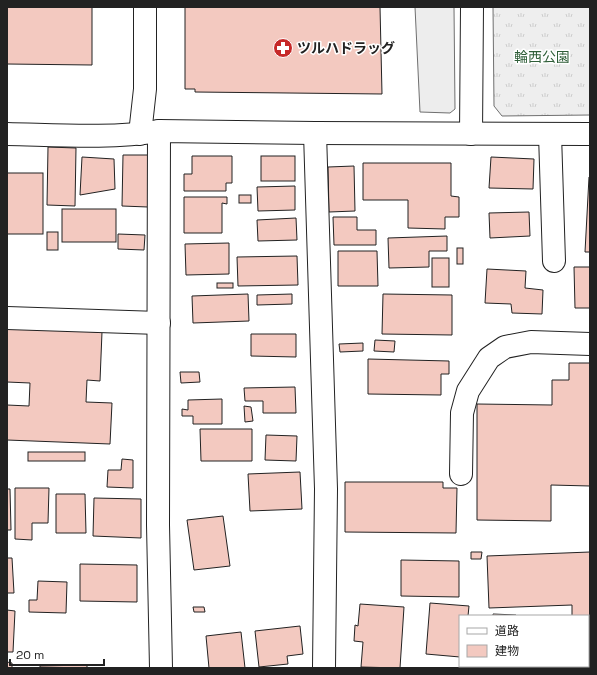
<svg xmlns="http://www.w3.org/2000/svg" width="597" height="675" viewBox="0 0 597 675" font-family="'Space Grotesk','Noto Sans JP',sans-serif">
  <defs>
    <pattern id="grass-tufts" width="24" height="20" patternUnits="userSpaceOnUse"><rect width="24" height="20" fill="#eee"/><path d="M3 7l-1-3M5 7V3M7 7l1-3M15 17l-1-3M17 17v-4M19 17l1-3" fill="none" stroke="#ccc"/></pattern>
  </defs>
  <rect width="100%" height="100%" fill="#fff"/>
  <!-- grass -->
  <path fill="url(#grass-tufts)" stroke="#6f6f6f" d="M493 7H590V115L502 116 494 106Z"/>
  <!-- parking -->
  <path fill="#ededed" stroke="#6f6f6f" d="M415 7H454L455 109 450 113 420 112Z"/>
  <!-- building -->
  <g fill="#f3c9c0" stroke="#222">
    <path d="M7 7H92V65L7 64Z"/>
    <path d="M185 7H380L382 94 195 92V89H185Z"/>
    <path d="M48 147 76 148 75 206 47 205Z"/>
    <path d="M123 155H149L148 207 122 206Z"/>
    <path d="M192 156H232V183H226V191H184V174H192Z"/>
    <rect x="261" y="156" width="34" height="25"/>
    <path d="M82 157 114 159 115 189 80 195Z"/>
    <path d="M491 157 534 159 533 189 489 188Z"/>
    <path d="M363 163H451V196L459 197V217H445V229L408 228V200H363Z"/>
    <path d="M354 166 355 211 329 212 328 167Z"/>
    <rect x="7" y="173" width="36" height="61"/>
    <path d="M589 177H590V252H585Z"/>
    <path d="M295 186V210L258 211 257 187Z"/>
    <rect x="239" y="195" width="12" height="8"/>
    <path d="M184 197H227V204L222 203V233H184Z"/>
    <rect x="62" y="209" width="54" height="33"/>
    <path d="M529 212 530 236 490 238 489 213Z"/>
    <path d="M333 217H357V230H376V245H334Z"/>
    <path d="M296 218 297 240 258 241 257 220Z"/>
    <rect x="47" y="232" width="11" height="18"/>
    <path d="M118 234 145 235 144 250 118 249Z"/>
    <path d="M447 236V251H429V267L389 268 388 238Z"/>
    <path d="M229 243V274L186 275 185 244Z"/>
    <rect x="457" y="248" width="6" height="16"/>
    <path d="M338 251H377L378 286H338Z"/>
    <path d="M297 256 298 285 238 286 237 257Z"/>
    <rect x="432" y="258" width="17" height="29"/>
    <path d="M574 267H590V308H575Z"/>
    <path d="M487 269 526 271 525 288 543 290 542 314 512 313 511 304 485 303Z"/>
    <rect x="217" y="283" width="16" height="5"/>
    <path d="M248 294 249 321 193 323 192 296Z"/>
    <path d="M292 294V304L257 305V295Z"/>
    <path d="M383 294 452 295V335L382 334Z"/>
    <path d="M7 328 102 332 100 381 87 380 86 402 112 403 110 444 7 440V405L29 406 30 383 7 382Z"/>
    <path d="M251 334H296V357L251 356Z"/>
    <path d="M375 340 395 341 394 352 374 351Z"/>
    <path d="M363 343V351L340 352 339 344Z"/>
    <path d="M368 359 449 361V374H441V395L368 394Z"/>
    <path d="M569 363H590V486L551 485V521L477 520V404L552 405V380H569Z"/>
    <path d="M180 372H199L200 382 181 383Z"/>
    <path d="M295 387 296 413H263V401H245L244 388Z"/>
    <path d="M222 399V424H193V416H182V409L188 410V400Z"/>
    <path d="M244 406 251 407 253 421 245 422Z"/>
    <path d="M200 429H252V461H201Z"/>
    <path d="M266 435 297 436 296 461 265 460Z"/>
    <rect x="28" y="452" width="57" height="9"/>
    <path d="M122 459 133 460V488L107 487 108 470H121Z"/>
    <path d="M300 472 302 509 250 511 248 474Z"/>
    <path d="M345 482H443V488H457L456 533 345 532Z"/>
    <path d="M15 488H49L48 523H32V540L15 539Z"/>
    <path d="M7 489H10L11 530H7Z"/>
    <path d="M56 494H85L86 533H56Z"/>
    <path d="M94 498 141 499V538L93 536Z"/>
    <path d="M223 516 230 566 194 570 187 520Z"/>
    <path d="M471 552H482L481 559H471Z"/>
    <path d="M590 552V658H588V616H572V605L489 608 487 556Z"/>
    <path d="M7 558H12L14 593H7Z"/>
    <path d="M401 560 459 561V597L401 596Z"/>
    <path d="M80 564 137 565V602L80 601Z"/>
    <path d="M38 581 67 582 66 613 29 612V600H37Z"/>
    <path d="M430 603 469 606 468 616H460V657L426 654Z"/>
    <path d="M360 604 404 607 400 668 361 667 363 642 354 641 355 625 358 626Z"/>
    <path d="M193 607H204L205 612H194Z"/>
    <path d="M7 610 15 611 13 652H7Z"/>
    <path d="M493 614 516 615V616H493Z"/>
    <path d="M300 626 303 654 287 656 288 664 259 667 255 631Z"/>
    <path d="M241 632 245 668H209L206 636Z"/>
    <path d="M7 662 12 663V668H7Z"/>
    <path d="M87 665V668H40V666Z"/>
  </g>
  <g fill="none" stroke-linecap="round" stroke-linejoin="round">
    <defs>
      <g id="minor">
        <path d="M159 131 158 525 161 668"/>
        <path d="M315 133 326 489 324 668"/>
        <path d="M7 134C57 135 110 139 159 131L315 133 590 134"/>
        <path d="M140 134 145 89V7"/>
        <path d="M471 134 472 7"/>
        <path d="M550 134 554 261"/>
        <path d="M7 318 159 323"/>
        <path d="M461 474 462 413 468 391 489 358 505 347 531 342 590 344"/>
      </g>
    </defs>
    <!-- minor casing -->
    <use href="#minor" stroke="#222" stroke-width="24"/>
    <!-- minor -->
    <use href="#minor" stroke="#fff" stroke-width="22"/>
  </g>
  <!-- icons -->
  <defs>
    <symbol id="pharmacy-disc" viewBox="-11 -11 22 22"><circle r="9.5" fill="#c62828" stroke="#fff"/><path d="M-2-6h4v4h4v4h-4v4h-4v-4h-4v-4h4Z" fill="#fff"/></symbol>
  </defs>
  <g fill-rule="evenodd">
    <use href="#pharmacy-disc" x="272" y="37" width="22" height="22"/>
  </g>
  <g text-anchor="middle" stroke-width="3" stroke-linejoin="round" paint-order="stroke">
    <!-- poi labels -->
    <g font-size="14" font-weight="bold" fill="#222" stroke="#fff" text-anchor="start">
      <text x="297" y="53">ツルハドラッグ</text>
    </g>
    <!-- park labels -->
    <g font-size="14" fill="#2f5e38" stroke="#fff">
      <text x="542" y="62">輪西公園</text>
    </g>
  </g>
  <!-- border -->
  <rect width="597" height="675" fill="none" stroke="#222222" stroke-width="16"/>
  <!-- legend -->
  <rect x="459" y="615" width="130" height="52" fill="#ffffff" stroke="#a7a7a7"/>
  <rect x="467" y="628" width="20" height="6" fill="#ffffff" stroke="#a7a7a7"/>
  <text x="495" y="635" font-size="12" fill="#222222">道路</text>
  <rect x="467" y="645" width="20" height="12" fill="#f3c9c0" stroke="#a7a7a7"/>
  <text x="495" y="655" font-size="12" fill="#222222">建物</text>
  <!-- scale -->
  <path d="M10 659v6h94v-6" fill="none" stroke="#222222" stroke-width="2"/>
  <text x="16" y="659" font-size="12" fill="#222222" stroke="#ffffff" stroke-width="3" paint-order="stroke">20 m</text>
</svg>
